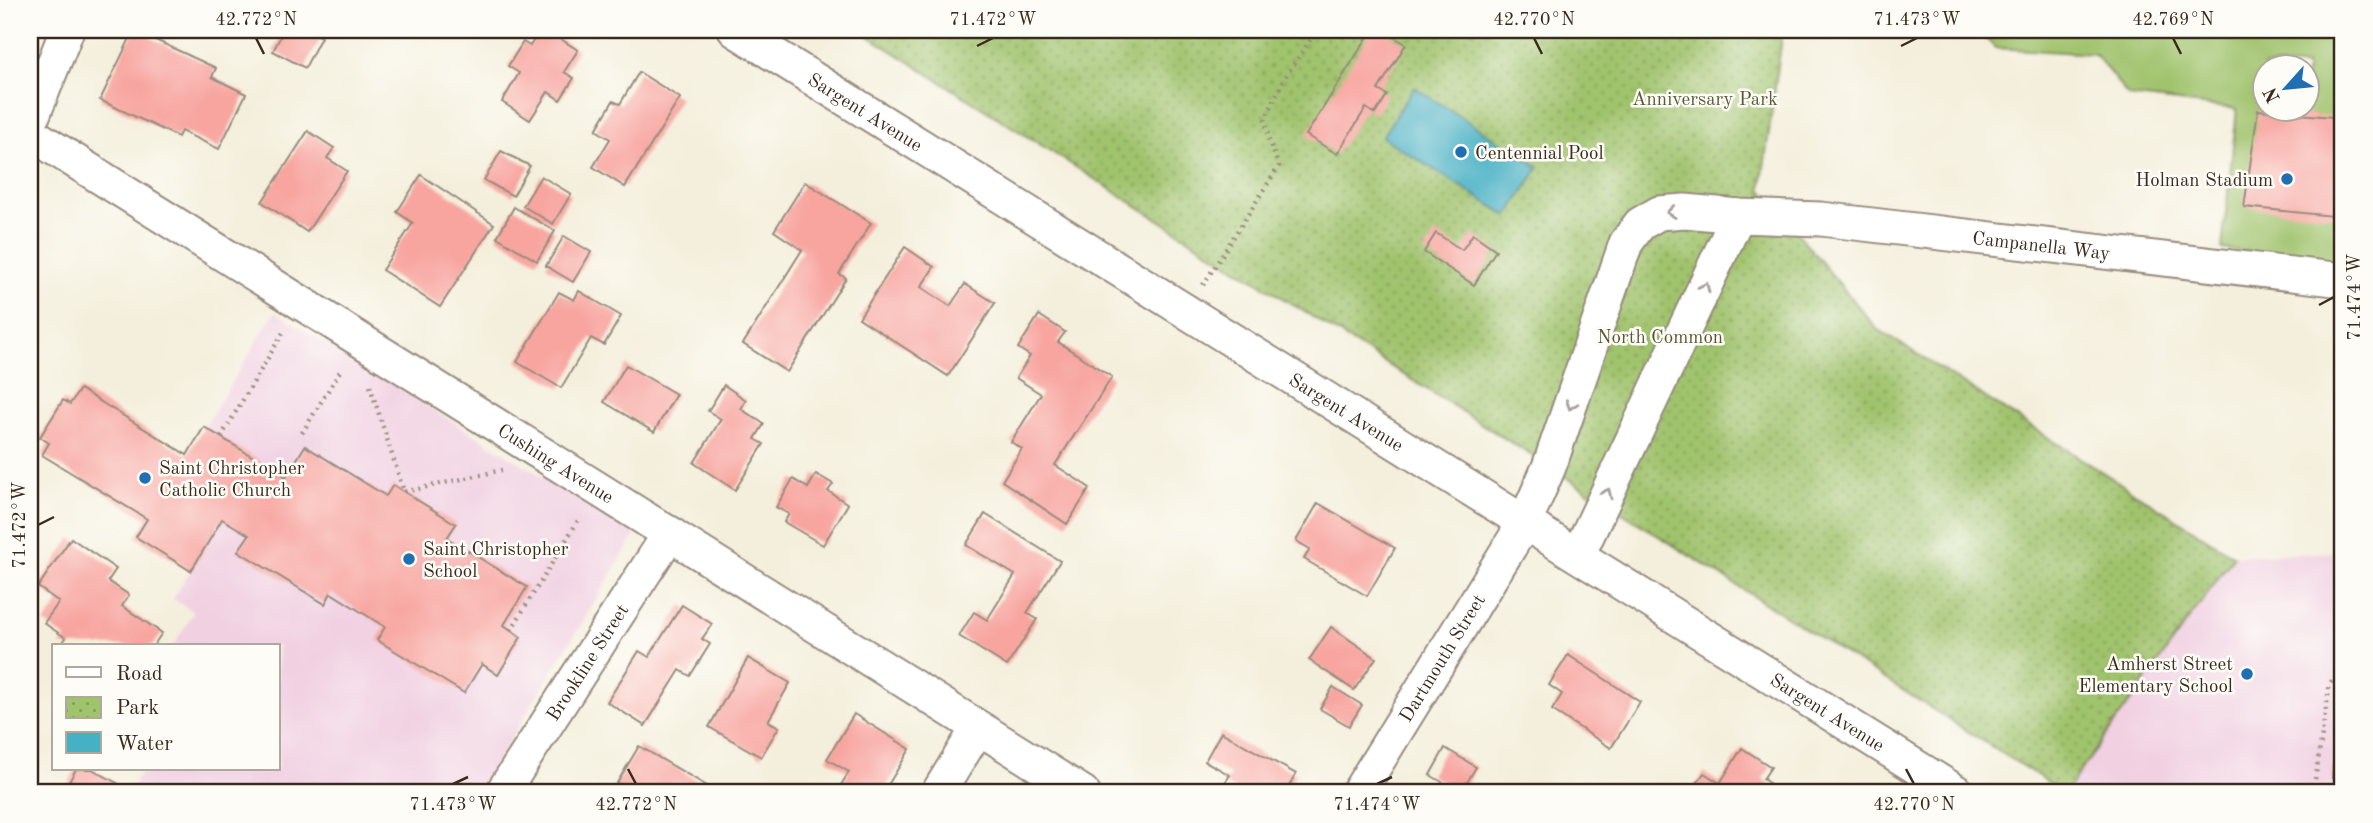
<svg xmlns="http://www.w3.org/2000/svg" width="2373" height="823" viewBox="0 0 2373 823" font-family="'Old Standard TT',serif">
  <defs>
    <pattern id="park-dots" width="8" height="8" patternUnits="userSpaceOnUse" patternTransform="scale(1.75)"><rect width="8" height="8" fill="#a0c36d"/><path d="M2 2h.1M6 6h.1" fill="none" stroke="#849f59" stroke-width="1.8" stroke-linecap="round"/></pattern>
  </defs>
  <rect width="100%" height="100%" fill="#fdfcf7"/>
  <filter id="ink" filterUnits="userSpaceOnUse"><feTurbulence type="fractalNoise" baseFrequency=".0143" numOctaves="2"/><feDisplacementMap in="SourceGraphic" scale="14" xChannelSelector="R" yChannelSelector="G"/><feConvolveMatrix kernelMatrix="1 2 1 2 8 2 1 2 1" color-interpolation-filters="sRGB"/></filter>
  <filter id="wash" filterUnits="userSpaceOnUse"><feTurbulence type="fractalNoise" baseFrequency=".00686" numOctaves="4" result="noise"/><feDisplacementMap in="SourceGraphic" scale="28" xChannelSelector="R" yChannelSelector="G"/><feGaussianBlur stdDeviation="1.57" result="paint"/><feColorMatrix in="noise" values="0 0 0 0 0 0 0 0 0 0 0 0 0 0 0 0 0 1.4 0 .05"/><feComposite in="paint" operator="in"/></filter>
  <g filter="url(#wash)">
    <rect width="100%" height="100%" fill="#f4efdc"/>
    <!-- built -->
    <g fill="#f1d0e2">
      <path d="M275 312 636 534 478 793H129L142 769H278V646H173L194 612 173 599 237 495 183 462Z"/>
      <path d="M2343 552V793H2065L2234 556Z"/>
    </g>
    <!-- green -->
    <path fill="#a0c36d" stroke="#6e7646" stroke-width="2" fill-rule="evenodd" d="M1976 30H2343V263L2222 249 2237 109 2128 96 2095 54 1996 48ZM2264 66H2306V108H2264Z"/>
    <!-- park -->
    <path fill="url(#park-dots)" stroke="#6e7646" stroke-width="2" d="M859 30H1783L1761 189 1876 328 2234 556 2065 793Z"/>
    <!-- water -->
    <path fill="#46b0c5" stroke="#406d72" stroke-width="2" d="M1414 87 1539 167 1508 216 1382 137Z"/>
    <g id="blocks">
      <!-- building -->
      <g fill="#f8a5a0">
        <path d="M134 30 216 68 212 77 246 94 219 149 181 131 178 137 100 100Z"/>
        <path d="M284 30H308L321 37 305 68 273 51Z"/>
        <path d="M540 30H546L578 50 564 72 574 78 560 100 548 92 530 120 502 102 519 73 508 66 523 42 530 46Z"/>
        <path d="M1372 30H1382L1406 44 1378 90 1387 95 1375 114 1366 108 1337 154 1306 135Z"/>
        <path d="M639 72 680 98 625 187 593 167 610 139 596 130 613 101 620 104Z"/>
        <path d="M2258 110 2343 118V217L2244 207Z"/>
        <path d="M308 131 334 148 327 158 347 171 307 232 262 202Z"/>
        <path d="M501 151 530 166 513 196 484 180Z"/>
        <path d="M421 175 494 224 440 307 382 270 413 223 397 212Z"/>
        <path d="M541 176 571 194 553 224 523 206Z"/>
        <path d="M805 182 871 223 839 274 846 278 787 372 743 344 802 250 774 231Z"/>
        <path d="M514 207 555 231 537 261 497 237Z"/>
        <path d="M1436 233 1462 250 1473 234 1496 250 1474 285 1424 252Z"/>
        <path d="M564 236 591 252 573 282 546 266Z"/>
        <path d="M905 247 934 267 921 287 950 306 965 284 995 303 948 376 859 318Z"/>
        <path d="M579 291 621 316 604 345 591 338 561 388 517 362 559 292 574 300Z"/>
        <path d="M1039 315 1065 332 1058 342 1112 377 1055 465 1090 488 1067 524 1002 481 1022 449 1011 442 1041 394 1016 378 1030 356 1018 348Z"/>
        <path d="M626 365 676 394 654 432 604 402Z"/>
        <path d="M724 385 746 400 741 409 764 424 755 439 764 444 735 490 694 463 721 419 708 411Z"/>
        <path d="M80 389 187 455 204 427 286 477 305 446 386 496 393 485 456 524 447 538 527 587 504 625 521 637 498 675 482 664 464 693 377 640 385 627 331 593 325 604 238 551 249 535 222 519 191 571 136 537 147 519 42 455 49 443 40 437 63 400 70 404Z"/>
        <path d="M816 474 833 484 828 491 848 504 823 545 784 522 789 514 776 507 793 479 808 488Z"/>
        <path d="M1318 503 1395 548 1367 596 1304 559 1310 549 1296 541Z"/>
        <path d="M985 514 1060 561 1027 613 1037 619 1007 666 959 636 974 612 987 620 1015 575 966 545Z"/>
        <path d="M71 538 116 569 108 581 129 595 122 606 162 633 153 646H60L66 638 44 623 59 602 38 587Z"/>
        <path d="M682 605 712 624 702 639 710 644 690 676 680 670 645 726 607 702 639 651 649 657Z"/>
        <path d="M1331 627 1376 658 1354 690 1309 660Z"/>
        <path d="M1568 655 1640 702 1611 748 1552 710 1562 694 1549 685Z"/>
        <path d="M748 658 790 683 768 721 779 727 761 757 709 727Z"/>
        <path d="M1333 687 1362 705 1349 726 1320 709Z"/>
        <path d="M2341 694H2343V779L2332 778Z"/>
        <path d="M854 714 910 749 883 793H836L849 772 827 759Z"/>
        <path d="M1221 732 1296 774 1285 793H1242L1224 784 1230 775 1205 761Z"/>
        <path d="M639 746 719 793H611Z"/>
        <path d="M1445 748 1476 767 1461 793 1430 775Z"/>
        <path d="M1742 748 1771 767 1763 779 1770 784 1763 793H1690L1704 773 1720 783Z"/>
        <path d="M76 769H92L117 783 111 793H63Z"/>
      </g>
    </g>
  </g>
  <g filter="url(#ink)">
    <use href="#blocks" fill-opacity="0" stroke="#988c7d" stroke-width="2"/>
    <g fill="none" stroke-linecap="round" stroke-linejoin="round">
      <defs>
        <g id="minor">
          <path id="s1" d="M735 30 1958 793"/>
          <path d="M30 123 67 30"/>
          <path id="s2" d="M30 133 1083 793"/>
          <path d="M1578 555 1738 216"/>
          <path id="s3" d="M502 793 670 533"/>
          <path d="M938 793 978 728"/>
          <path id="s4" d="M1358 793 1525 522 1549 467 1626 243 1640 224 1659 213 1685 211 1738 216 1821 219 2343 280"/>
        </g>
      </defs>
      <!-- minor casing -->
      <use href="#minor" stroke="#988c7d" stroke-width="37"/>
      <!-- path -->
      <g stroke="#988c7d" stroke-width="4.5" stroke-dasharray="2 5" stroke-linecap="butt">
        <path d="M1203 285 1279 166 1269 141 1265 120 1284 79 1317 30"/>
        <path d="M370 386 404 492 502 470"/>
        <path d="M30 400 34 402"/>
        <path d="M302 433 342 368"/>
        <path d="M221 437 284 331"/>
        <path d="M511 630 579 519"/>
        <path d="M2313 793 2330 683 2343 672"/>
      </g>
      <!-- minor -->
      <use href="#minor" stroke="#fff" stroke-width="33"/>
    </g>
    <!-- one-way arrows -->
    <defs><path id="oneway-chevron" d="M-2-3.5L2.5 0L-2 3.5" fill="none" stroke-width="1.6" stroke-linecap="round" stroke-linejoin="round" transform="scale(1.75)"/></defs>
    <g stroke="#a79f9a">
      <use href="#oneway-chevron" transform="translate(1671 212) rotate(173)"/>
      <use href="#oneway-chevron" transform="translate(1705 287) rotate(-65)"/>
      <use href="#oneway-chevron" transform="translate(1571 405) rotate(109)"/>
      <use href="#oneway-chevron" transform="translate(1607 493) rotate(-65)"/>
    </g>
  </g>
  <!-- ticks -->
  <path fill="none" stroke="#3b2a1e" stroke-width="2.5" d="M256 38 264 54M1534 38 1542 54M2173 38 2181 54M977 46 993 38M1901 46 1917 38M2319 305 2334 297M38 525 54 517M628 769 636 784M1906 769 1914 784M453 784 468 777M1377 784 1392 777"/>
  <!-- markers -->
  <g fill="#1f6fb2" stroke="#fdfcf7" stroke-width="2.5">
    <circle cx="1461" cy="152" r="7"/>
    <circle cx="2287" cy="179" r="7"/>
    <circle cx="145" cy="478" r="7"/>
    <circle cx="409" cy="559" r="7"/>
    <circle cx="2247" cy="674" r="7"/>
  </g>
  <g text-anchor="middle" stroke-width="5" stroke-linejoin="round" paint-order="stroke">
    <!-- park labels -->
    <g font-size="19" fill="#595836" stroke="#fdfcf7">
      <text x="1705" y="105">Anniversary Park</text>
      <text x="1660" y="343">North Common</text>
    </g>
    <!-- street labels -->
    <g font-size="19" fill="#3b2a1e" stroke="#fdfcf7">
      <text dy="7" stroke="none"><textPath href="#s1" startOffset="154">Sargent Avenue</textPath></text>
      <text dy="7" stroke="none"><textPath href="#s4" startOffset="1045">Campanella Way</textPath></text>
      <text dy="7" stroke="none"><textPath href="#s1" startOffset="721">Sargent Avenue</textPath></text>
      <text dy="7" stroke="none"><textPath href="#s2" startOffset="621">Cushing Avenue</textPath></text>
      <text dy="7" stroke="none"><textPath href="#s4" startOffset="159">Dartmouth Street</textPath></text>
      <text dy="7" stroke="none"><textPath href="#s3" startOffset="156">Brookline Street</textPath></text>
      <text dy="7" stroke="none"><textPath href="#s1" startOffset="1288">Sargent Avenue</textPath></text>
    </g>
    <!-- poi labels -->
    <g font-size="19" fill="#3b2a1e" stroke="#fdfcf7" text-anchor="start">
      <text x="1475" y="159">Centennial Pool</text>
      <text x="2273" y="186" text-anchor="end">Holman Stadium</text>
      <text x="159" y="474">Saint Christopher<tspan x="159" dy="22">Catholic Church</tspan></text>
      <text x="423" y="555">Saint Christopher<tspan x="423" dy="22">School</tspan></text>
      <text x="2233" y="670" text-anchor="end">Amherst Street<tspan x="2233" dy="22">Elementary School</tspan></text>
    </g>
  </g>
  <!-- margin -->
  <rect width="2373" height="823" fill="none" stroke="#fdfcf7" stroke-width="77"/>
  <!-- legend -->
  <rect x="52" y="644" width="228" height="126" fill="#fdfcf7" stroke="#afa8a0" stroke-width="2"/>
  <rect x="66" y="667" width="35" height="10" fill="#ffffff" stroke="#afa8a0" stroke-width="2"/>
  <text x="116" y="680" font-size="21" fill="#3b2a1e">Road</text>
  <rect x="66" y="697" width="35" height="21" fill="url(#park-dots)" stroke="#afa8a0" stroke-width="2"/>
  <text x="116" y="714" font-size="21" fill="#3b2a1e">Park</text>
  <rect x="66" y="732" width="35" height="21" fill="#46b0c5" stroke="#afa8a0" stroke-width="2"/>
  <text x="116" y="750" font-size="21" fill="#3b2a1e">Water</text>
  <!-- north arrow -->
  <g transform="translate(2286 88) rotate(243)"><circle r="33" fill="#fdfcf7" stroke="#afa8a0" stroke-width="2"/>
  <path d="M0-5L12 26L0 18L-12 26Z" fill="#1f6fb2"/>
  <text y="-10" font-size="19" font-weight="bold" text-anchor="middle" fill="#3b2a1e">N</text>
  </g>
  <rect x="38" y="38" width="2296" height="746" fill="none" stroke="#3b2a1e" stroke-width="2.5"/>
  <g font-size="18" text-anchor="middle" fill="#3b2a1e">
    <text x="256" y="25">42.772°N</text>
    <text x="993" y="25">71.472°W</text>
    <text x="1534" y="25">42.770°N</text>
    <text x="1917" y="25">71.473°W</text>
    <text x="2173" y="25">42.769°N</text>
    <text transform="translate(2354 297) rotate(-90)" y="6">71.474°W</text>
    <text transform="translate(19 525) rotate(-90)" y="6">71.472°W</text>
    <text x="453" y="810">71.473°W</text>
    <text x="636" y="810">42.772°N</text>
    <text x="1377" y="810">71.474°W</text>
    <text x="1914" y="810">42.770°N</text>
  </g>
</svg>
